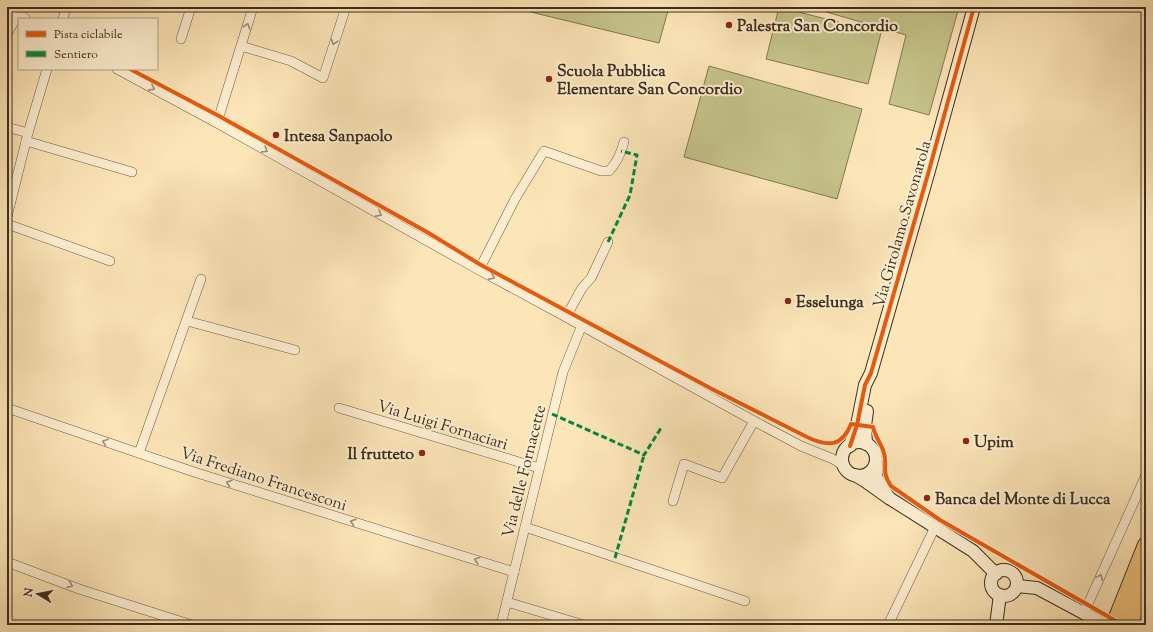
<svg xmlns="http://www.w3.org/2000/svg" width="1153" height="632" viewBox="0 0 1153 632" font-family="'Sorts Mill Goudy',serif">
  <rect width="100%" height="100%" fill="#fce5b7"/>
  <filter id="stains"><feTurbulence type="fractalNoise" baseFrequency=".005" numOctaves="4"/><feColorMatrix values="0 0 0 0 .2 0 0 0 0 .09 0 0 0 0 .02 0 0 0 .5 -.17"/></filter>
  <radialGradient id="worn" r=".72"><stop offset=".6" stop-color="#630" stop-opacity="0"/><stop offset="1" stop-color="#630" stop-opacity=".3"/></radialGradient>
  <!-- green -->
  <g fill="#c5c38a" stroke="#817852">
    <path d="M510 7H669L659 43Z"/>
    <path d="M779 7 881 33 868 84 766 59Z"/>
    <path d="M809 7H959L929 115 889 104 906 35Z"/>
    <path d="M709 66 862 109 837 199 684 157Z"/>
  </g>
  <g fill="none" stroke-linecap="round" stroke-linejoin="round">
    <defs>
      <g id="street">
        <path d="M7 8 26 19"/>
        <path d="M63 19 66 7"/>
        <path d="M7 34 18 14"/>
        <path d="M181 39 191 7"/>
        <path d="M241 46 291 61 323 78 346 7"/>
        <path d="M117 69 217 123 479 270 566 317 754 421 801 446 833 459 844 466"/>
        <path d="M217 123 253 7"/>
        <path d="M7 127 28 133"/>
        <path d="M26 141 132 172"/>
        <path d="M7 217 28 133 47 69"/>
        <path d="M7 224 110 261"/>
        <path d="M479 270 515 199 544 151 601 171H609C617 163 621 153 624 142"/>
        <path d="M566 317 582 288 591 278 608 242"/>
        <path d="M187 321 295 350"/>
        <path d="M7 408 194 472 514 572"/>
        <path d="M339 408 539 468"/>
        <path d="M139 453 201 279"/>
        <path d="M673 501 684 464 722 478 754 421"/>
        <path d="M525 527 745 601"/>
        <path d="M7 562 79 589 192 625"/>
        <path d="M507 602 584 625"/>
        <path d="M1084 613 1146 475"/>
        <path d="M501 625 563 372 582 325"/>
        <path d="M888 625 935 527"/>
      </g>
      <g id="secondary">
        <circle cx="859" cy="459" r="17"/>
        <path d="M866 444 865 426 867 411"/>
        <path d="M850 446 857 425 865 385 871 373 928 174 974 7"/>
        <path d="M855 475 865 481 889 498 876 477V464"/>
        <path d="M889 498 973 551 996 574"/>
        <circle cx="1004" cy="583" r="13"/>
        <path d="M1017 586 1037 588 1106 625"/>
        <path d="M996 625 1000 595"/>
      </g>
      <g id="highway">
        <path d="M1114 625 1146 545"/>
        <path d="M1129 625 1146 584"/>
      </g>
    </defs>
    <!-- street casing -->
    <use href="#street" stroke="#6d5b42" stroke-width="10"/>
    <!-- secondary casing -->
    <use href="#secondary" stroke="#3d2d1b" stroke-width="14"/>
    <!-- highway casing -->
    <use href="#highway" stroke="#3d2d1b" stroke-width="18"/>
    <!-- street -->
    <use href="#street" stroke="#fdeed0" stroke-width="9"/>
    <!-- secondary -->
    <use href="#secondary" stroke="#fdeed0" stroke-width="12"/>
    <!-- highway -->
    <use href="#highway" stroke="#eec27c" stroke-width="16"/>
    <!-- quiet -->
    <g stroke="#00873e" stroke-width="3" stroke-dasharray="6 3" stroke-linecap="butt">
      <path d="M608 242 630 195 637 155 621 151"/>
      <path d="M552 414 644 455 661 428"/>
      <path d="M615 558 644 455"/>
    </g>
    <defs>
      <g id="cycleway">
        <path d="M130 69 219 116 427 232 481 265 712 389 807 437C828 447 842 447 851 424L873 427C875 436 880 442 883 450 889 465 880 470 891 486L940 520 1123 625"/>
        <path d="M850 446 857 425 865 385 871 373 928 174 974 7"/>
      </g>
    </defs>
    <!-- cycleway casing -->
    <use href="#cycleway" stroke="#fdeed0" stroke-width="6"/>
    <!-- cycleway -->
    <use href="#cycleway" stroke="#e8590c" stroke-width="4"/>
  </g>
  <!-- one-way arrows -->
  <defs><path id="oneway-chevron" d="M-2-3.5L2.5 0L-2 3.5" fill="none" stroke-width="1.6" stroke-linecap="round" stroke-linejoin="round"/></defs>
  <g stroke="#9d8e76">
    <use href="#oneway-chevron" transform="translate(247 26) rotate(-73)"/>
    <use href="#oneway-chevron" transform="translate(334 42) rotate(108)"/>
    <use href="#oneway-chevron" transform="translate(152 88) rotate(28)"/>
    <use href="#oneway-chevron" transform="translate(265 150) rotate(30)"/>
    <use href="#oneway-chevron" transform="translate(379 214) rotate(29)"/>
    <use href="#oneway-chevron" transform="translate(492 277) rotate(28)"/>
    <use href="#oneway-chevron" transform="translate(105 442) rotate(-161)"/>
    <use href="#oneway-chevron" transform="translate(229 483) rotate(-162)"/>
    <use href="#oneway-chevron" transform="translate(353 522) rotate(-163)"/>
    <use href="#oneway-chevron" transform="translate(477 560) rotate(-163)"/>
    <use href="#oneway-chevron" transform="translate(1100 577) rotate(-66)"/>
    <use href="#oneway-chevron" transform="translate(70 585) rotate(21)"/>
  </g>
  <!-- markers -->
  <g fill="#8f2418" stroke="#fdeed0" stroke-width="1.5">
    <circle cx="729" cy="25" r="4"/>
    <circle cx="549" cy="79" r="4"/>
    <circle cx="276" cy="135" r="4"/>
    <circle cx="788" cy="301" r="4"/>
    <circle cx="966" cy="441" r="4"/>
    <circle cx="422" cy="453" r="4"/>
    <circle cx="927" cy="498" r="4"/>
  </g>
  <g text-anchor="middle" stroke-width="4" stroke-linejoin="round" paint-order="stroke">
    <!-- poi labels -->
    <g font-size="16" font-weight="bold" fill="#3d2d1b" stroke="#fdeed0" text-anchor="start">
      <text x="737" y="31">Palestra San Concordio</text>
      <text x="557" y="76">Scuola Pubblica<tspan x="557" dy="18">Elementare San Concordio</tspan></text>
      <text x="284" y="141">Intesa Sanpaolo</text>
      <text x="796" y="307">Esselunga</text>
      <text x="974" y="447">Upim</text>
      <text x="414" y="459" text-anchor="end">Il frutteto</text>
      <text x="935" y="504">Banca del Monte di Lucca</text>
    </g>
    <!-- street labels -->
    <g font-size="16" fill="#3d2d1b" stroke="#fdeed0">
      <text transform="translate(901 224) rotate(-74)" y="6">Via Girolamo Savonarola</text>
      <text transform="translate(443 424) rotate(17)" y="6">Via Luigi Fornaciari</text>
      <text transform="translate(523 471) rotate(-76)" y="6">Via delle Fornacette</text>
      <text transform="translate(264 478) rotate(18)" y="6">Via Frediano Francesconi</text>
    </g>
  </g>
  <!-- margin -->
  <rect width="1153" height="632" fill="none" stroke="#fce5b7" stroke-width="24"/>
  <rect x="8" y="8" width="1137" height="616" fill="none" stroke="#3d2d1b" stroke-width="2"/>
  <rect x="12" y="12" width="1129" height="608" fill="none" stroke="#3d2d1b"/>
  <!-- legend -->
  <rect x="18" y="18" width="140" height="52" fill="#fdeed0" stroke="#b0a188"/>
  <rect x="26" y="31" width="20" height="6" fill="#e8590c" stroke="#b0a188"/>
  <text x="54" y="38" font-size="12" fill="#3d2d1b">Pista ciclabile</text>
  <rect x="26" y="51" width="20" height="6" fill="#00873e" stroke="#b0a188"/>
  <text x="54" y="58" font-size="12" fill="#3d2d1b">Sentiero</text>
  <!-- north arrow -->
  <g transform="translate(38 594) rotate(280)" stroke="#fdeed0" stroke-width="3" paint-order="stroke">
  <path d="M0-3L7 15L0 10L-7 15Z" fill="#3d2d1b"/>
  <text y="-6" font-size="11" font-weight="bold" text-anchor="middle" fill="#3d2d1b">N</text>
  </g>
  <rect width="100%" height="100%" filter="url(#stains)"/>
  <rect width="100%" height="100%" fill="url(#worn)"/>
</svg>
